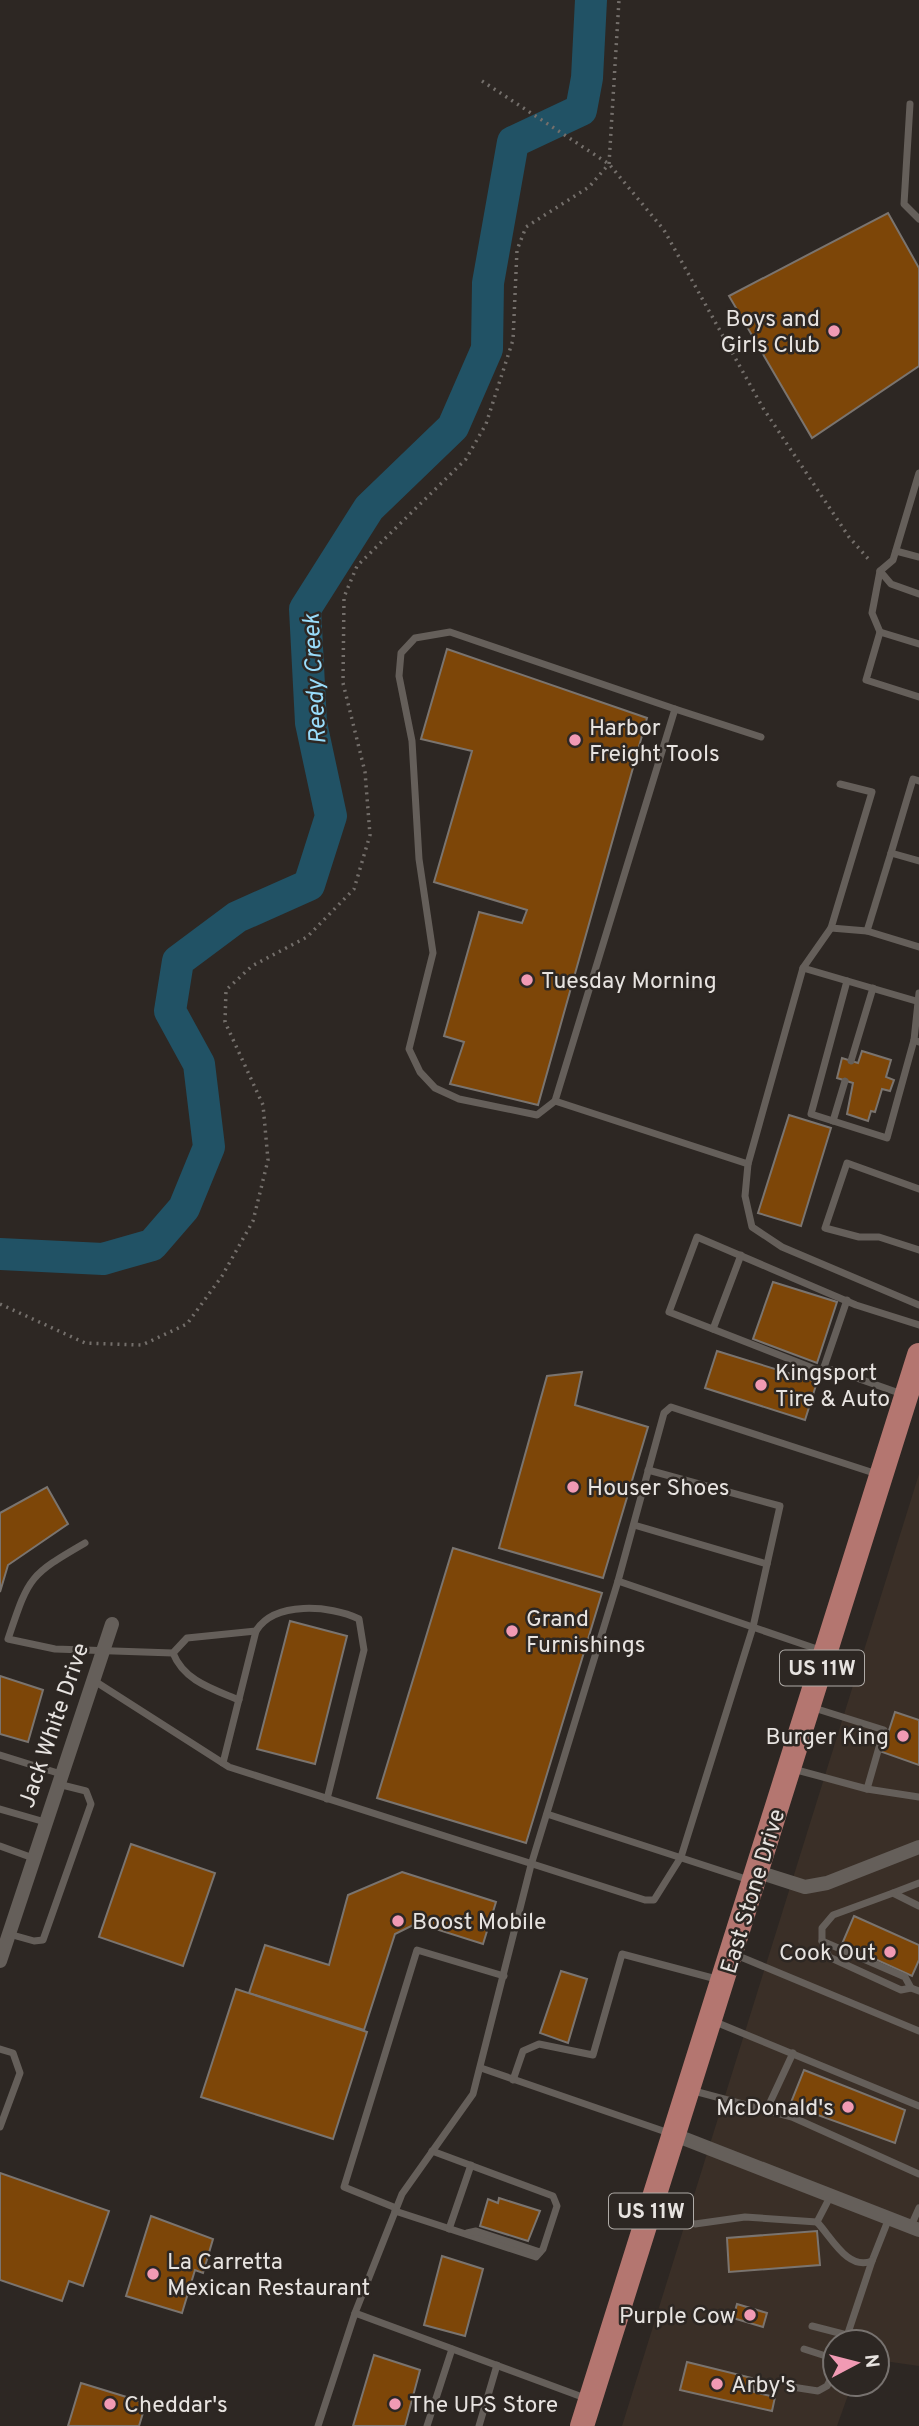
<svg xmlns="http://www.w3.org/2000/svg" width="919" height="2426" viewBox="0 0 919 2426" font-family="Overpass,sans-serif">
  <rect width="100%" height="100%" fill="#2d2723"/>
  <!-- built -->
  <path fill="#3a2f27" d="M919 1474V2366L877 2360V2342H835V2384H852L837 2426H622Z"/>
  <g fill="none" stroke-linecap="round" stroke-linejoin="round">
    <!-- river -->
    <path stroke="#215265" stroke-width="32" d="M0 1254 103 1259 152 1245 184 1208 209 1147 199 1064 170 1011 178 961 237 917 309 885 331 816 311 723 305 609 369 508 453 427 487 349 488 283 513 142 581 110 587 78 591 0"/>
  </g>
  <!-- building -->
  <g fill="#7d4608" stroke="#7a746f" stroke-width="2">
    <path d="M888 213 919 268V366L812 438 729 296Z"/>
    <path d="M447 649 647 718 538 1105 450 1084 464 1042 444 1036 479 912 522 923 527 910 434 882 472 751 421 739Z"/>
    <path d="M862 1051 891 1060 886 1077 894 1080 890 1091 882 1089 875 1112 871 1111 868 1121 847 1114 853 1083 837 1078 842 1058 858 1063Z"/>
    <path d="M789 1115 831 1128 801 1226 758 1213Z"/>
    <path d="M773 1282 837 1302 817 1363 753 1339Z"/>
    <path d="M717 1351 817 1382 805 1420 705 1388Z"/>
    <path d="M582 1372 575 1405 648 1427 603 1578 499 1548 547 1376Z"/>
    <path d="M47 1487 68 1524 8 1565 0 1592V1513Z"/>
    <path d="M453 1548 602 1593 526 1843 377 1798Z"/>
    <path d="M290 1621 347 1636 315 1764 257 1749Z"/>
    <path d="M0 1676 43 1690 28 1742 0 1734Z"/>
    <path d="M895 1712 919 1720V1765L882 1752Z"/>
    <path d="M131 1844 215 1873 183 1966 99 1937Z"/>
    <path d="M402 1872 496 1902 483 1944 417 1923 395 1934 364 2030 249 1993 265 1945 329 1965 348 1895Z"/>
    <path d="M854 1916 919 1945V1960L912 1976 842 1944Z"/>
    <path d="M561 1971 587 1979 568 2043 540 2033Z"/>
    <path d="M236 1989 367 2032 333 2139 201 2097Z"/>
    <path d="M804 2070 905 2110 895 2143 790 2105Z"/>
    <path d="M0 2173 109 2211 83 2286 69 2281 62 2301 0 2280Z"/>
    <path d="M499 2198 540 2211 528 2241 480 2226 488 2199 498 2203Z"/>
    <path d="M151 2216 213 2239 203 2273 195 2270 182 2313 126 2296Z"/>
    <path d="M817 2231 820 2265 729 2272 727 2238Z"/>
    <path d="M442 2256 483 2269 465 2336 424 2325Z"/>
    <path d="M737 2304 767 2313 763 2327 733 2318Z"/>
    <path d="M374 2355 420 2370 405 2426H353Z"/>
    <path d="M687 2362 752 2378 754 2392 775 2397 772 2411 680 2390Z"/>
    <path d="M81 2383 146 2403 139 2426H68Z"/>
  </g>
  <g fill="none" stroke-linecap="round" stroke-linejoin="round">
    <!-- path -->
    <g stroke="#746f6b" stroke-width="3.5" stroke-dasharray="2 5" stroke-linecap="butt">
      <path d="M482 81 609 164 664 230 763 408 849 537 871 562"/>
      <path d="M0 1304 85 1343 142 1345 187 1324 222 1276 253 1221 268 1160 263 1105 225 1022 226 990 252 966 307 937 354 889 370 835 365 772 343 683 344 597 357 566 466 459 486 424 513 340 517 250 526 227 589 187 609 164 619 0"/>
    </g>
    <!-- service -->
    <g stroke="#655f5a" stroke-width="7">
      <path d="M910 104 904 204 919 219"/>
      <path d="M919 473 893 560 880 571 872 613 880 632 866 680 919 697"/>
      <path d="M896 551 919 557"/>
      <path d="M880 571 891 584 919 594"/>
      <path d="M450 632 675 709 555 1101 537 1115 459 1099 435 1088 420 1072 409 1049 433 953 419 859 412 741 399 676 401 653 415 638Z"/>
      <path d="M880 632 919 644"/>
      <path d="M675 709 761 737"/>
      <path d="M919 781 913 779 891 853 919 861"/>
      <path d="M840 784 872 792 831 928 867 931 919 947"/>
      <path d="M867 931 891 853"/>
      <path d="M803 968 916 1001"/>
      <path d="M847 981 811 1114 887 1138 914 1040"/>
      <path d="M919 993 914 1040 919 1042"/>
      <path d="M851 1061 873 988"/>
      <path d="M555 1101 748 1164 803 968 831 928"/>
      <path d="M833 1121 845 1081"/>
      <path d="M748 1164 745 1196 752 1227 782 1247 919 1305"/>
      <path d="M919 1189 847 1163 825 1228 859 1237H879L919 1250"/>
      <path d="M713 1329 741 1255"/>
      <path d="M823 1370 847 1300"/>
      <path d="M902 1394 834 1370 815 1369 669 1312 697 1237 856 1305 919 1325"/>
      <path d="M634 1525 767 1564"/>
      <path d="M85 1543C28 1576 29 1577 8 1639L55 1649 173 1653 187 1638 256 1631"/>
      <path d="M820 1650 618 1581 664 1413 671 1407 877 1474"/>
      <path d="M173 1653C184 1681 213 1689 239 1700"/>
      <path d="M93 1680 229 1767 645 1900H654L681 1857 753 1627 780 1506 648 1470"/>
      <path d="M0 1755 61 1774"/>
      <path d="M223 1763 256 1631C274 1601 330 1605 359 1619L364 1650 327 1799"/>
      <path d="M793 1769 867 1789 884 1730 814 1708"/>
      <path d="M867 1789 919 1797"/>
      <path d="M0 1809 45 1822"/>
      <path d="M547 1814 749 1880"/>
      <path d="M0 1846 33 1858"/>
      <path d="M919 1883 893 1893 919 1906"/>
      <path d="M893 1893 833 1915 822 1928V1941L829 1957 901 1990 911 1988"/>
      <path d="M9 1934 34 1941 43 1940 91 1804 86 1791 58 1784"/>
      <path d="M822 1941 905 1977 911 1988 919 1991"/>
      <path d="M736 1955 919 2031"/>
      <path d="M713 2021 919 2106"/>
      <path d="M0 2049 13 2053 20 2073 0 2127"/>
      <path d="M481 2068 669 2133"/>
      <path d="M513 2080 523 2051 539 2044 593 2055 622 1954 720 1980"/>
      <path d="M694 2091 792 2117 919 2174"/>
      <path d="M766 2111 793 2053"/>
      <path d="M396 2208 344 2187 417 1950 504 1976"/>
      <path d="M395 2211 536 2257 543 2249 557 2206 553 2196 432 2151"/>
      <path d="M655 2212 695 2224 745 2217 817 2222 831 2195"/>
      <path d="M817 2222C832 2238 848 2271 872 2261L889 2218"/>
      <path d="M911 2226 919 2208"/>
      <path d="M449 2229 471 2165"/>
      <path d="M467 2233 476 2231 540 2252"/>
      <path d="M355 2313 402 2194 473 2094 531 1865 618 1581"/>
      <path d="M812 2326 847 2335"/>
      <path d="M845 2342 872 2261"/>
      <path d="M804 2349 835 2359"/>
      <path d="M792 2387 818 2391 827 2386 835 2371"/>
      <path d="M318 2426 355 2313 585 2398"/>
      <path d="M427 2426 452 2349"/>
      <path d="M479 2426 497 2365"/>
    </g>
    <!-- minor -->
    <g stroke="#655f5a" stroke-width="14">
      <path d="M758 1872 805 1887 827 1883 919 1847"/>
      <path d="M0 1961 112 1624"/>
      <path d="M675 2135 919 2230"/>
    </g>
    <!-- trunk -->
    <path stroke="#b47670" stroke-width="24" d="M582 2426 919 1355"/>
  </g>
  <!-- markers -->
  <g fill="#f19ab4" stroke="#2d2723" stroke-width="2.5">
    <circle cx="834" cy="331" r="7"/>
    <circle cx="575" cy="740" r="7"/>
    <circle cx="527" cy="980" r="7"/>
    <circle cx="761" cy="1385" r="7"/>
    <circle cx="573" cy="1487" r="7"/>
    <circle cx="512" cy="1631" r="7"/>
    <circle cx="903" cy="1736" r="7"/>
    <circle cx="398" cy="1921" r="7"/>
    <circle cx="890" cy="1952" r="7"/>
    <circle cx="848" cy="2107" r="7"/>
    <circle cx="153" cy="2274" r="7"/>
    <circle cx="750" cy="2315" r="7"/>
    <circle cx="717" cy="2384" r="7"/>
    <circle cx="110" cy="2404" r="7"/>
    <circle cx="395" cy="2404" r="7"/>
  </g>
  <g text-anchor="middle" stroke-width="5" stroke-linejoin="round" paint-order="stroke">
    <!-- shield labels -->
    <g fill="#2d2723" stroke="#afaba7" stroke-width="2">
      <rect x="780" y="1650.5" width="84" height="35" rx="5"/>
      <rect x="609" y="2193.5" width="84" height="35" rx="5"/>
    </g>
    <g font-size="21" font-weight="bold" fill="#e7e3e0">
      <text x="822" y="1675">US 11W</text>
      <text x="651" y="2218">US 11W</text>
    </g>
    <!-- poi labels -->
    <g font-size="23" fill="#e7e3e0" stroke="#2d2723" text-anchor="start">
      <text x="820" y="326" text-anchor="end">Boys and<tspan x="820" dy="26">Girls Club</tspan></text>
      <text x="589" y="735">Harbor<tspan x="589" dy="26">Freight Tools</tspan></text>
      <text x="541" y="988">Tuesday Morning</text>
      <text x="775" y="1380">Kingsport<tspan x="775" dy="26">Tire &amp; Auto</tspan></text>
      <text x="587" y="1495">Houser Shoes</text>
      <text x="526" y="1626">Grand<tspan x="526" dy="26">Furnishings</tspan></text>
      <text x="889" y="1744" text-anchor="end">Burger King</text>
      <text x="412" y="1929">Boost Mobile</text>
      <text x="876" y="1960" text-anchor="end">Cook Out</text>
      <text x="834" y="2115" text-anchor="end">McDonald's</text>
      <text x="167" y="2269">La Carretta<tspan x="167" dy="26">Mexican Restaurant</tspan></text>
      <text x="736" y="2323" text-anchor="end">Purple Cow</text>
      <text x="731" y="2392">Arby's</text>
      <text x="124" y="2412">Cheddar's</text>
      <text x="409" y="2412">The UPS Store</text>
    </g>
    <!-- street labels -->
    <g font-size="23" fill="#e7e3e0" stroke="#2d2723">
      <text transform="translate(53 1725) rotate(-71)" y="8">Jack White Drive</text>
      <text transform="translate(752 1891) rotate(-73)" y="8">East Stone Drive</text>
    </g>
    <!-- water labels -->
    <g font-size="24" font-style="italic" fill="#99dcfa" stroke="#2d2723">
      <text transform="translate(314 679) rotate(-93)" y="8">Reedy Creek</text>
    </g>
  </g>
  <!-- north arrow -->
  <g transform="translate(856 2363) rotate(83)"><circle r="33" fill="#2d2723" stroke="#77726f" stroke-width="2"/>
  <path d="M0-5L12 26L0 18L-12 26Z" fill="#f19ab4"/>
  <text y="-10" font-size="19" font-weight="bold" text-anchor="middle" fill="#e7e3e0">N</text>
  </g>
</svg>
